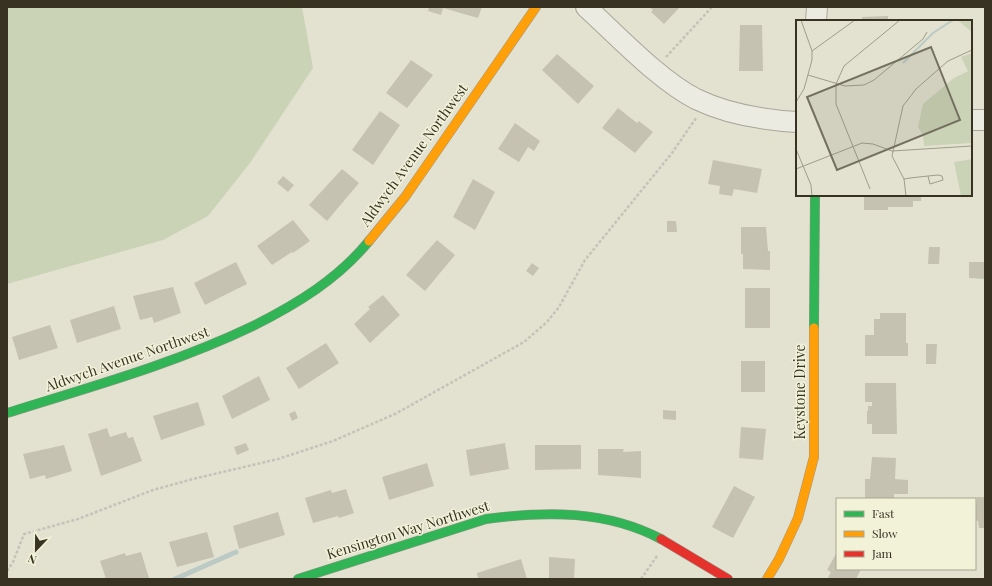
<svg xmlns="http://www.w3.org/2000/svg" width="992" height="586" viewBox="0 0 992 586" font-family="'Playfair Display',serif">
  <rect width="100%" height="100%" fill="#e3e2d1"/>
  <!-- green -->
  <path fill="#cbd3b6" d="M7 7H302L313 68 250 163 208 216 163 240 7 284Z"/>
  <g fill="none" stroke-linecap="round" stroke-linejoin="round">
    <!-- stream -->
    <path stroke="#bbcac4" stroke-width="5" d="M175 579 236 552"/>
  </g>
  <!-- building -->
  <g fill="#c6c2b2">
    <path d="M429 7H482L478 18 443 8 441 15 428 11Z"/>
    <path d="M649 7H680L664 24 651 12 653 10Z"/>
    <path d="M888 16V21H862V17Z"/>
    <path d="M740 25H762L763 71H739Z"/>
    <path d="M557 54 594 86 578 104 542 70Z"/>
    <path d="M411 60 433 75 407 108 386 93Z"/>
    <path d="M618 108 637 123 639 121 653 132 635 153 602 128Z"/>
    <path d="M380 111 400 125 373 165 352 150Z"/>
    <path d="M515 123 540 141 534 151 528 147 519 162 498 149Z"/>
    <path d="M713 160 762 169 757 193 734 189 732 196 719 194 720 186 708 184Z"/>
    <path d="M342 169 359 183 327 221 309 205Z"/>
    <path d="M283 176 294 185 288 192 277 183Z"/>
    <path d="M473 179 495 192 475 230 453 217Z"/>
    <path d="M864 195H921V201H913V207H888V210H864Z"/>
    <path d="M293 220 310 241 293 253 292 252 272 265 257 246Z"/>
    <path d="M667 221H676L677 232H667Z"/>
    <path d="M741 227H766L768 251H770V270L743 269V254H741Z"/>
    <path d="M437 240 455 255 425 291 406 275Z"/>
    <path d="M929 247H940L939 264H928Z"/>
    <path d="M236 262 247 284 205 305 194 283Z"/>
    <path d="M969 262H985V279L969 278Z"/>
    <path d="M532 263 539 268 533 276 526 271Z"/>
    <path d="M173 287 181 313 154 323 152 317 140 320 133 296Z"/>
    <rect x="745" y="288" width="25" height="40"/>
    <path d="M383 295 400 315 370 343 354 324 370 309 368 307Z"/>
    <path d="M114 306 121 329 77 343 70 320Z"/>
    <path d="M880 313H906V343H908V356H865V335H874V319H880Z"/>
    <path d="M50 325 58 348 19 360 12 337Z"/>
    <path d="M326 343 339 363 299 389 286 368Z"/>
    <path d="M926 344H937L936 364H926Z"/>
    <rect x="741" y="361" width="24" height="31"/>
    <path d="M259 376 270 400 232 419 222 396Z"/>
    <path d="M865 383H896L897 434H872V424H867V411H868V406H872V402H865Z"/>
    <path d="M198 402 205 425 161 440 153 416Z"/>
    <path d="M663 410 676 411V420L663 419Z"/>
    <path d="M295 411 298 418 292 421 289 414Z"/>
    <path d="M741 427 766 429 763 460 739 458Z"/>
    <path d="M107 428 110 437 126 432 128 438 133 437 142 461 101 476 88 434Z"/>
    <path d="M246 443 249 450 237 455 234 447Z"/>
    <path d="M505 443 509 469 470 476 466 450Z"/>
    <path d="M64 445 72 471 46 479 45 475 30 479 23 454Z"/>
    <path d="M535 445H581V469L535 470Z"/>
    <path d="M598 449H624L623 452 641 451V478L598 475Z"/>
    <path d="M872 457 896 458 895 479 908 480V494H894V499H865V479H870Z"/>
    <path d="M427 463 434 486 389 500 382 477Z"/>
    <path d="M734 486 755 497 733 538 712 527Z"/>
    <path d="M346 489 354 513 339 518 338 516 313 523 305 498 331 490 332 493Z"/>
    <path d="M977 497H985V528H979L978 521 975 520Z"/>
    <path d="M278 512 285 535 239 549 233 526Z"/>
    <path d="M207 532 214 557 177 567 169 542Z"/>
    <path d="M141 552 149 578 106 579 100 561 125 553 126 556Z"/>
    <path d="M837 552V569H861L856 579 828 578 831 572 827 570Z"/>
    <path d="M549 557 575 559 574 579H549Z"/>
    <path d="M521 559 527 579H478L477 573Z"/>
  </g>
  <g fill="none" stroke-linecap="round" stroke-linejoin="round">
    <defs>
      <g id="street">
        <path d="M586 7C618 36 659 80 696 99 727 114 763 120 797 122"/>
        <path d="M816 21 817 7"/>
        <path d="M971 120H985"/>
      </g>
      <g id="fast">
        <path d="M814 328 815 195"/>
        <path d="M7 413C90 387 174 364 253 326 297 304 338 279 369 241"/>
        <path d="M298 579 486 519C546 511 606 510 661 539"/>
      </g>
      <g id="slow">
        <path d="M369 241 405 197 536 7"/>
        <path d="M767 579 779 559 798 518 814 457V328"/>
      </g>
      <path id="jam" d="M661 539 728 579"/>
    </defs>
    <!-- street casing -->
    <use href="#street" stroke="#a8a799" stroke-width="22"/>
    <!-- fast casing -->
    <use href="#fast" stroke="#989689" stroke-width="10"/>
    <!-- slow casing -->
    <use href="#slow" stroke="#989689" stroke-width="10"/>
    <!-- jam casing -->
    <use href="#jam" stroke="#989689" stroke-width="10"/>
    <!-- path -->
    <g stroke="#c4c3b8" stroke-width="2.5" stroke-dasharray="3 2" stroke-linecap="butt">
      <path d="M666 57 712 7"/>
      <path d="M7 571 13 562 24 534 78 519 153 490 193 479 278 459 333 441 395 414 524 342 547 322 559 307 585 260 672 153 696 118"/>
      <path d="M641 579 657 556"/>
    </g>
    <!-- street -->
    <use href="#street" stroke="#ecebe1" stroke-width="20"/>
    <!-- fast -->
    <use href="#fast" stroke="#30b455" stroke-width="9"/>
    <!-- slow -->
    <use href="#slow" stroke="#ff9f0a" stroke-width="9"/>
    <!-- jam -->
    <use href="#jam" stroke="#e5322d" stroke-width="9"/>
  </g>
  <g text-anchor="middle" stroke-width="3" stroke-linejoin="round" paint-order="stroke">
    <!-- street labels -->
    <g font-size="14" fill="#373222" stroke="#f2f2d8">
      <text transform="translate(414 155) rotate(-54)" y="5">Aldwych Avenue Northwest</text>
      <text transform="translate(127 359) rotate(-19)" y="5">Aldwych Avenue Northwest</text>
      <text transform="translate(800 392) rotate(-90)" y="5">Keystone Drive</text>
      <text transform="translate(408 530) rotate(-17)" y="5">Kensington Way Northwest</text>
    </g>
  </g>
  <!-- overview -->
  <g transform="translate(796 20)">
    <rect width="176" height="176" fill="#e3e2d1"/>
    <path d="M161 0H176V12L165 3ZM176 33V123L128 126 127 115 122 107 127 84 158 58 172 51 165 37ZM176 139V176H165L158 142Z" fill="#cbd3b6"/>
    <path fill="none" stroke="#bbcac4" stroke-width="2" d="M107 43 137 13 157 0"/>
    <path fill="none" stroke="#9e9c8b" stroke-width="1" d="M16 31 59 0M12 55 49 66 68 65 78 60 127 19 131 12M0 82 8 69 16 40V31L5 0M0 129 15 165 16 176M0 149 66 123 77 124 96 131 176 126M108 159 114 158 132 156 142 155 146 156 147 160 134 164 132 156M74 169 40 84V64L48 46 104 0M110 176 108 159 96 136 107 86 120 69 152 41 176 30"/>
    <path fill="#73705f" fill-opacity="0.15" stroke="#73705f" stroke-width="2" d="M135 27 164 100 41 150 11 77Z"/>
    <rect width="176" height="176" fill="none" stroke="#373222" stroke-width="2"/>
  </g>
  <!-- border -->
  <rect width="992" height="586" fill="none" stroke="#373222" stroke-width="16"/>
  <!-- legend -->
  <rect x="836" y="498" width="140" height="72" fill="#f2f2d8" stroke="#a7a58f"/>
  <rect x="844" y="511" width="20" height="6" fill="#30b455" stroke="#a7a58f"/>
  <text x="872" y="518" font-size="12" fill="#373222">Fast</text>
  <rect x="844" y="531" width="20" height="6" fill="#ff9f0a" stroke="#a7a58f"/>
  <text x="872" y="538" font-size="12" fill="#373222">Slow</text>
  <rect x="844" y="551" width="20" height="6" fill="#e5322d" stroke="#a7a58f"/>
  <text x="872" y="558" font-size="12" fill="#373222">Jam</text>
  <!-- north arrow -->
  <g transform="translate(36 550) rotate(202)" stroke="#f2f2d8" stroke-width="3" paint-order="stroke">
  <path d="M0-3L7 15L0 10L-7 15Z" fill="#373222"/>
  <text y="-6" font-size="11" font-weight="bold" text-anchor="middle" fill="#373222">N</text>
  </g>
</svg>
